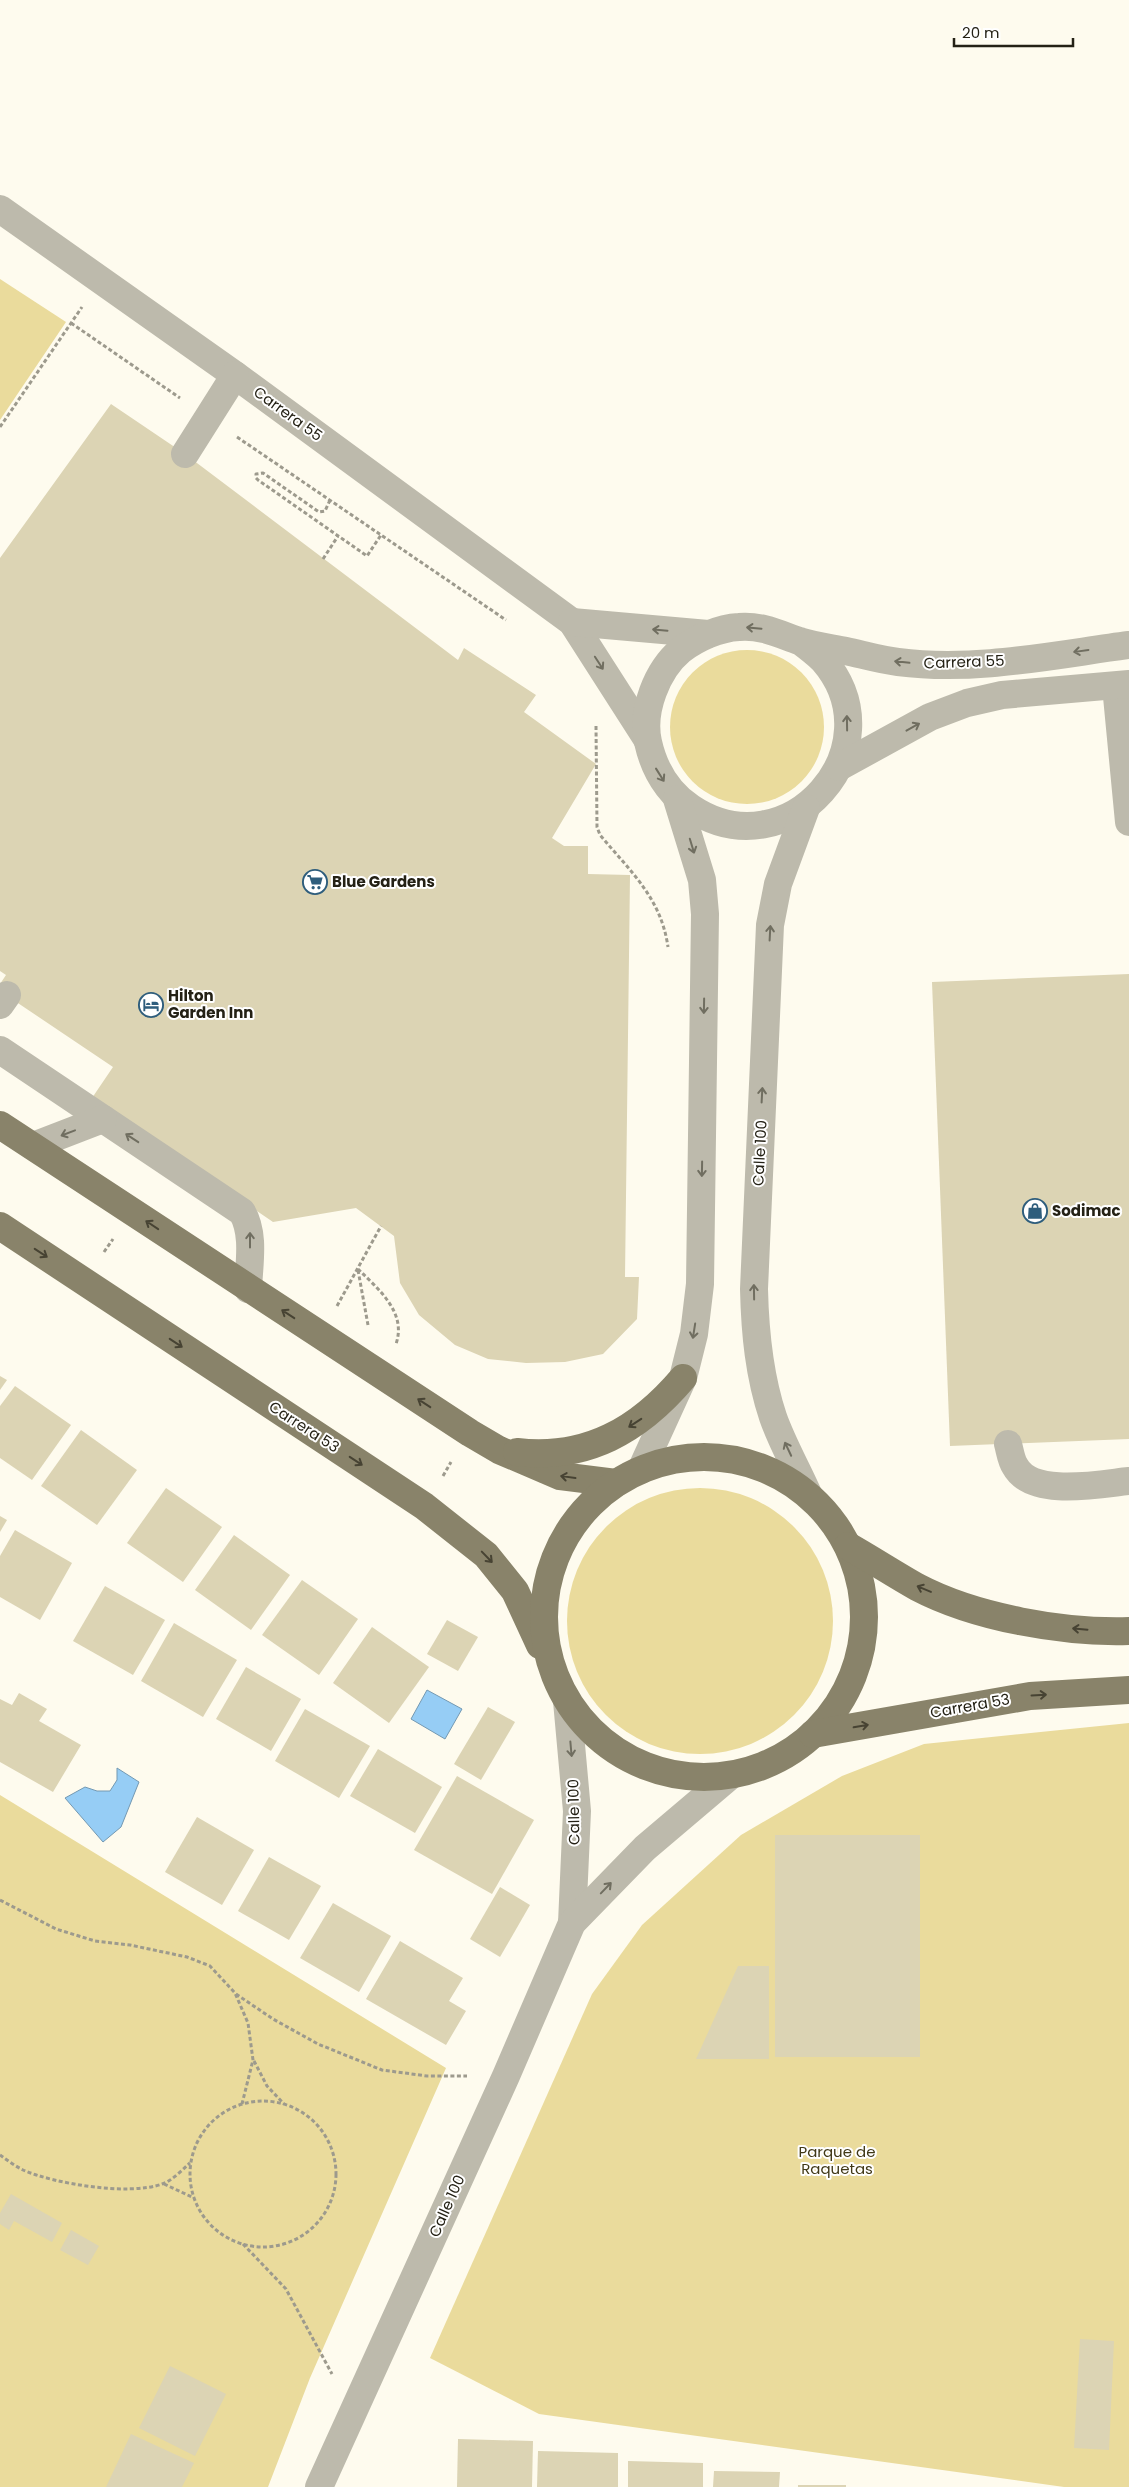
<svg xmlns="http://www.w3.org/2000/svg" width="1129" height="2487" viewBox="0 0 1129 2487" font-family="Poppins,sans-serif">
  <rect width="100%" height="100%" fill="#fefbee"/>
  <!-- green -->
  <g fill="#eadb9c">
    <path d="M0 279 66 322 0 420Z"/>
    <circle cx="747" cy="727" r="77"/>
    <circle cx="700" cy="1621" r="133"/>
    <path d="M1129 1723V2487H1064L539 2414 430 2358 592 1994 642 1925 741 1835 842 1776 924 1744Z"/>
    <path d="M0 1795 446 2068 310 2378 268 2487H0Z"/>
  </g>
  <!-- water -->
  <g fill="#96cdf5" stroke="#7499b2">
    <path d="M427 1690 462 1709 445 1739 411 1719Z"/>
    <path d="M117 1768 139 1782 121 1827 103 1842 65 1798 85 1787 97 1791H110L117 1780Z"/>
  </g>
  <!-- building -->
  <g fill="#dcd4b4">
    <path d="M111 404 185 454 458 660 464 648 536 695 524 712 596 764 552 838 564 846H588V874L630 875 625 1277H639L637 1319 603 1354 565 1362 526 1363 488 1359 455 1345 419 1315 400 1283 394 1236 356 1208 273 1222 92 1098 113 1067 0 991V984L6 975 0 971V558Z"/>
    <path d="M1129 974V1439L950 1446 932 982Z"/>
    <path d="M0 1376 7 1380 0 1390Z"/>
    <path d="M15 1386 71 1425 32 1480 0 1458V1406Z"/>
    <path d="M81 1430 137 1470 97 1525 41 1486Z"/>
    <path d="M166 1488 222 1527 183 1582 127 1543Z"/>
    <path d="M0 1516 7 1520 0 1532Z"/>
    <path d="M15 1530 72 1563 40 1620 0 1597V1556Z"/>
    <path d="M234 1535 290 1575 251 1630 195 1590Z"/>
    <path d="M302 1580 358 1619 319 1675 262 1635Z"/>
    <path d="M105 1586 165 1620 133 1675 73 1641Z"/>
    <path d="M447 1620 478 1637 458 1671 427 1654Z"/>
    <path d="M174 1623 237 1660 203 1717 141 1681Z"/>
    <path d="M372 1627 429 1667 389 1723 333 1683Z"/>
    <path d="M246 1667 301 1699 271 1751 216 1719Z"/>
    <path d="M19 1693 47 1709 39 1721 81 1745 53 1792 0 1762V1699L12 1705Z"/>
    <path d="M488 1707 515 1722 481 1780 454 1764Z"/>
    <path d="M305 1709 370 1746 339 1798 275 1761Z"/>
    <path d="M378 1749 442 1787 415 1833 350 1796Z"/>
    <path d="M457 1776 534 1820 492 1894 414 1850Z"/>
    <path d="M197 1817 254 1850 222 1905 165 1872Z"/>
    <rect x="775" y="1835" width="145" height="222"/>
    <path d="M269 1857 321 1886 289 1940 238 1911Z"/>
    <path d="M500 1887 530 1905 500 1957 470 1939Z"/>
    <path d="M333 1903 391 1936 359 1992 300 1958Z"/>
    <path d="M400 1941 463 1978 449 2001 466 2011 446 2045 366 1999Z"/>
    <path d="M738 1966H769V2059H696Z"/>
    <path d="M11 2194 62 2223 52 2242 14 2221 9 2230 0 2224V2213Z"/>
    <path d="M71 2230 99 2246 88 2265 60 2250Z"/>
    <path d="M1080 2339 1114 2341 1109 2450 1074 2448Z"/>
    <path d="M170 2366 226 2394 195 2456 139 2428Z"/>
    <path d="M131 2434 194 2463 182 2487H106Z"/>
    <path d="M458 2439 533 2441 532 2487H457Z"/>
    <path d="M538 2451 618 2453V2487H537Z"/>
    <path d="M628 2461 703 2463V2487H628Z"/>
    <path d="M714 2471 780 2472 779 2487H713Z"/>
    <rect x="798" y="2485" width="48" height="2"/>
  </g>
  <g fill="none" stroke-linecap="round" stroke-linejoin="round">
    <!-- path -->
    <g stroke="#9d9a8d" stroke-width="3" stroke-dasharray="4 2.5" stroke-linecap="butt">
      <path d="M71 323 180 398"/>
      <path d="M0 427 82 307"/>
      <path d="M237 437 506 620"/>
      <path d="M330 500 325 511 319 512 263 473 256 474V478L258 480 367 556 381 535"/>
      <path d="M323 559 338 536"/>
      <path d="M596 726 597 827 600 835C631 872 661 898 668 947"/>
      <path d="M104 1252 113 1239"/>
      <path d="M358 1269C378 1289 407 1312 396 1344"/>
      <path d="M358 1270 368 1325"/>
      <path d="M337 1306 381 1226"/>
      <path d="M443 1476 451 1462"/>
      <path d="M0 1900 56 1929 95 1941 130 1945 187 1957 210 1966 235 1993 248 2023 253 2060 242 2104"/>
      <path d="M236 1994 273 2019 318 2044 382 2070 427 2076H467"/>
      <path d="M254 2061 267 2086 284 2104"/>
      <circle cx="263" cy="2174" r="73"/>
      <path d="M0 2155C7 2160 15 2166 23 2170 55 2184 129 2196 162 2184 172 2181 182 2170 190 2163"/>
      <path d="M164 2184 194 2198"/>
      <path d="M243 2244 286 2289 332 2374"/>
    </g>
    <!-- minor -->
    <g stroke="#bdbaac" stroke-width="28">
      <path d="M0 209 235 375 572 622 647 739"/>
      <path d="M185 454 235 375"/>
      <path d="M572 622 708 634"/>
      <path d="M800 641C808 647 816 653 823 660 899 747 788 873 691 808 667 792 654 769 648 742 641 711 657 670 681 650 697 638 719 628 739 627 761 625 779 634 799 641 814 646 831 648 846 651 864 655 881 660 898 662 975 672 1053 655 1129 645"/>
      <path d="M1116 686 1129 822"/>
      <path d="M839 767 930 717 967 703 1002 695 1129 684"/>
      <path d="M806 808 778 884 770 925 754 1289C755 1333 759 1375 773 1417 782 1443 797 1469 808 1494"/>
      <path d="M0 1005 7 995"/>
      <path d="M0 1050 242 1212C255 1234 249 1264 248 1289"/>
      <path d="M33 1146 103 1119"/>
      <path d="M1008 1444C1010 1451 1011 1460 1015 1466 1032 1498 1100 1484 1129 1481"/>
      <path d="M641 1470 683 1378 694 1334 700 1284 705 914 702 880 677 799"/>
      <path d="M567 1701 577 1811 572 1923"/>
      <path d="M319 2487 506 2076 572 1923 645 1848 731 1775"/>
    </g>
    <!-- major -->
    <g stroke="#89836a" stroke-width="28">
      <path d="M0 1125 470 1433 499 1450 560 1476 616 1483"/>
      <path d="M0 1226 424 1506 486 1555 515 1591 540 1645"/>
      <path d="M517 1452C587 1460 639 1430 683 1378"/>
      <circle cx="704" cy="1617" r="160"/>
      <path d="M848 1546C871 1559 894 1574 917 1587 976 1618 1064 1633 1129 1631"/>
      <path d="M813 1734 1030 1696 1129 1690"/>
    </g>
  </g>
  <!-- one-way arrows -->
  <defs><path id="oneway-shaft" d="M-6 0H5M1.5-3L5.5 0L1.5 3" fill="none" stroke-width="1.6" stroke-linecap="round" stroke-linejoin="round" transform="scale(1.25)"/></defs>
  <g stroke="#706e60">
    <use href="#oneway-shaft" transform="translate(754 628) rotate(-175)"/>
    <use href="#oneway-shaft" transform="translate(660 630) rotate(-175)"/>
    <use href="#oneway-shaft" transform="translate(1081 651) rotate(172)"/>
    <use href="#oneway-shaft" transform="translate(902 662) rotate(-174)"/>
    <use href="#oneway-shaft" transform="translate(599 663) rotate(57)"/>
    <use href="#oneway-shaft" transform="translate(847 723) rotate(-91)"/>
    <use href="#oneway-shaft" transform="translate(913 727) rotate(-29)"/>
    <use href="#oneway-shaft" transform="translate(660 775) rotate(58)"/>
    <use href="#oneway-shaft" transform="translate(692 846) rotate(73)"/>
    <use href="#oneway-shaft" transform="translate(770 933) rotate(-87)"/>
    <use href="#oneway-shaft" transform="translate(704 1006) rotate(91)"/>
    <use href="#oneway-shaft" transform="translate(762 1095) rotate(-87)"/>
    <use href="#oneway-shaft" transform="translate(68 1133) rotate(159)"/>
    <use href="#oneway-shaft" transform="translate(132 1138) rotate(-147)"/>
    <use href="#oneway-shaft" transform="translate(702 1169) rotate(91)"/>
    <use href="#oneway-shaft" transform="translate(250 1240) rotate(-90)"/>
    <use href="#oneway-shaft" transform="translate(754 1292) rotate(-91)"/>
    <use href="#oneway-shaft" transform="translate(694 1331) rotate(99)"/>
    <use href="#oneway-shaft" transform="translate(788 1449) rotate(-115)"/>
    <use href="#oneway-shaft" transform="translate(571 1749) rotate(85)"/>
    <use href="#oneway-shaft" transform="translate(606 1888) rotate(-46)"/>
  </g>
  <g stroke="#474333">
    <use href="#oneway-shaft" transform="translate(152 1225) rotate(-146)"/>
    <use href="#oneway-shaft" transform="translate(41 1253) rotate(33)"/>
    <use href="#oneway-shaft" transform="translate(288 1314) rotate(-147)"/>
    <use href="#oneway-shaft" transform="translate(176 1343) rotate(33)"/>
    <use href="#oneway-shaft" transform="translate(424 1403) rotate(-147)"/>
    <use href="#oneway-shaft" transform="translate(635 1423) rotate(147)"/>
    <use href="#oneway-shaft" transform="translate(356 1461) rotate(33)"/>
    <use href="#oneway-shaft" transform="translate(568 1477) rotate(-172)"/>
    <use href="#oneway-shaft" transform="translate(487 1557) rotate(46)"/>
    <use href="#oneway-shaft" transform="translate(924 1589) rotate(-157)"/>
    <use href="#oneway-shaft" transform="translate(1080 1629) rotate(-175)"/>
    <use href="#oneway-shaft" transform="translate(1039 1695) rotate(-3)"/>
    <use href="#oneway-shaft" transform="translate(861 1726) rotate(-10)"/>
  </g>
  <!-- icons -->
  <defs>
    <symbol id="supermarket-ring" viewBox="-11 -11 22 22"><circle r="9.5" fill="#fff" stroke="#2e5d7c" stroke-width="1.5"/><path d="M-6-5.5h2.5l.6 2H6L4.5 2H-2.5L-4.4-4H-6ZM-1.5 3.2a1.3 1.3 0 1 0 .1 0ZM3 3.2a1.3 1.3 0 1 0 .1 0Z" fill="#2e5d7c"/></symbol>
    <symbol id="hotel-ring" viewBox="-11 -11 22 22"><circle r="9.5" fill="#fff" stroke="#2e5d7c" stroke-width="1.5"/><path d="M-6-4.5h1.5V1H6V5H4.5V3h-9V5H-6ZM-4 0a1.8 1.8 0 1 1 3.6 0ZM.5 0V-2.5h3Q6-2.5 6 0Z" fill="#2e5d7c"/></symbol>
    <symbol id="shop-ring" viewBox="-11 -11 22 22"><circle r="9.5" fill="#fff" stroke="#2e5d7c" stroke-width="1.5"/><path d="M-5-2.5h2.3a2.7 3.5 0 0 1 5.4 0H5L5.5 6h-11ZM-1.5-2.5h3a1.5 2.3 0 0 0-3 0Z" fill="#2e5d7c"/></symbol>
  </defs>
  <g fill-rule="evenodd">
    <use href="#supermarket-ring" x="301" y="868" width="28" height="28"/>
    <use href="#hotel-ring" x="137" y="991" width="28" height="28"/>
    <use href="#shop-ring" x="1021" y="1197" width="28" height="28"/>
  </g>
  <g text-anchor="middle" stroke-width="4" stroke-linejoin="round" paint-order="stroke">
    <!-- street labels -->
    <g font-size="15" fill="#242115" stroke="#fff">
      <text transform="translate(288 414) rotate(36)" y="5">Carrera 55</text>
      <text transform="translate(964 662) rotate(-2)" y="5">Carrera 55</text>
      <text transform="translate(760 1153) rotate(-87)" y="5">Calle 100</text>
      <text transform="translate(304 1427) rotate(33)" y="5">Carrera 53</text>
      <text transform="translate(970 1706) rotate(-10)" y="5">Carrera 53</text>
      <text transform="translate(574 1812) rotate(-91)" y="5">Calle 100</text>
      <text transform="translate(447 2206) rotate(-66)" y="5">Calle 100</text>
    </g>
    <!-- poi labels -->
    <g font-size="15" font-weight="bold" fill="#242115" stroke="#fff" text-anchor="start">
      <text x="332" y="887">Blue Gardens</text>
      <text x="168" y="1001">Hilton<tspan x="168" dy="17">Garden Inn</tspan></text>
      <text x="1052" y="1216">Sodimac</text>
    </g>
    <!-- park labels -->
    <g font-size="15" fill="#413917" stroke="#fff">
      <text x="837" y="2157">Parque de<tspan x="837" dy="17">Raquetas</tspan></text>
    </g>
  </g>
  <!-- scale -->
  <path d="M954 38v8h119v-8" fill="none" stroke="#242115" stroke-width="2.5"/>
  <text x="962" y="38" font-size="15" fill="#242115" stroke="#ffffff" stroke-width="4" paint-order="stroke">20 m</text>
</svg>
